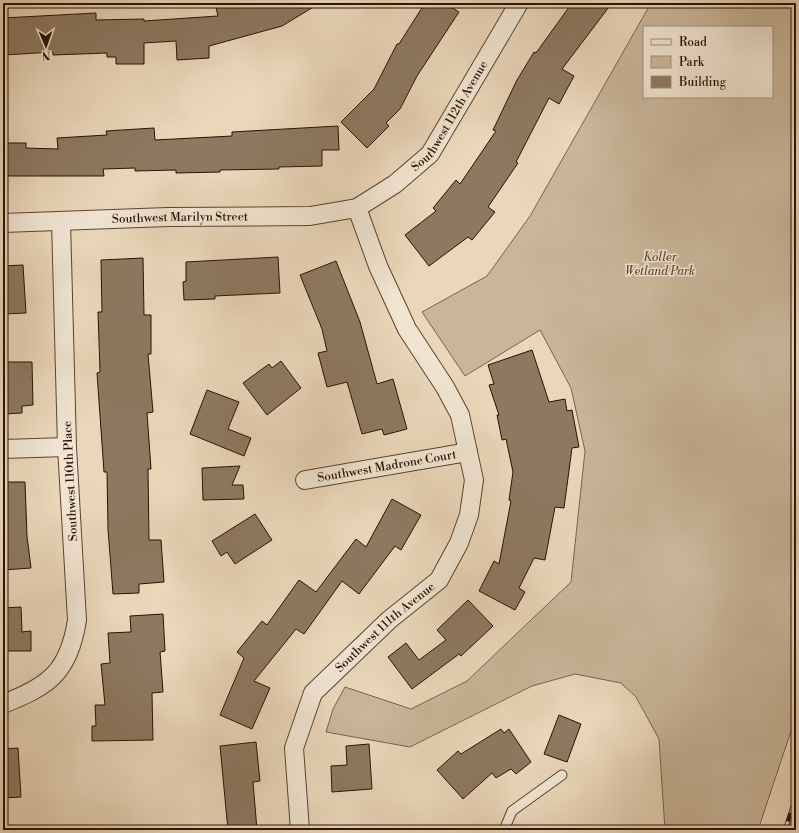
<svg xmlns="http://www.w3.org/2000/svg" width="799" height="833" viewBox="0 0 799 833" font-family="'Libre Bodoni',serif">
  <rect width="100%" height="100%" fill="#ead7ba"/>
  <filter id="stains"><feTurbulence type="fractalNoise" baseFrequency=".005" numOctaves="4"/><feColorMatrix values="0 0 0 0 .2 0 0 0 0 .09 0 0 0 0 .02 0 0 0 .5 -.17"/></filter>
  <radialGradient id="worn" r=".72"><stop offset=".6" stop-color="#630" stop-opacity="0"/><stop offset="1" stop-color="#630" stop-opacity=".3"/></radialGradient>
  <!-- green -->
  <g fill="#c9b69a" stroke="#79644d" fill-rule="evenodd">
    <path d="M651 3H796V716L758 830H665L659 739 636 697 621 683 575 674 532 686 410 747 326 732 333 709 345 687 411 709 467 681 571 582 585 451 571 388 540 330 465 376 422 312 487 276 530 216ZM644 27H772V97H644Z"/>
    <path d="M796 797V830H785Z"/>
  </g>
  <!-- building -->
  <g fill="#8d7961" stroke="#291300">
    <path d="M215 3H320L282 26 209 46V58L177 60 176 41 144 43V64H116V57H107V53L53 55V52L4 55 3 18 96 13V20L144 19V21L218 16Z"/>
    <path d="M425 3H445L459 12 417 76 400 109 386 123 389 126 367 148 341 122 374 89 397 44H399Z"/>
    <path d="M572 3H612L562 69 574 76 559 104 549 98 516 162 518 163 488 207 495 212 472 240 468 237 429 266 405 235 436 211 433 208 456 180 460 184 496 131 493 130 517 80 534 52 536 53Z"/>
    <path d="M338 126 339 150H322V166L279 167V169L220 170V172L176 173V170L135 171V168L103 169 104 176H6V143H26V148L58 149 57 138 107 135 106 131 154 128 155 140 232 136V132Z"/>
    <path d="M278 257 280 293 215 296V299L184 300 183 282 186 281V262Z"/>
    <path d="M143 258 144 315H151V354H148L153 412 147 413 151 469H148L149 540H161L164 582 139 584V593L113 594 108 529 107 472H104L97 373 100 372 98 312H102L101 260Z"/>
    <path d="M336 261 360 322 377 384 393 379 407 429 384 435 382 429 362 434 347 382 327 387 318 353 327 351 322 329 300 275Z"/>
    <path d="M23 265 26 313 3 314V266Z"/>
    <path d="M532 350 549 402 565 399 567 411 572 410 579 447 572 448 564 508 555 507 545 560 534 558 519 588 525 592 515 610 479 591 494 561 499 564 511 501 509 500 513 472 506 439 502 440 497 415H499L489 385 494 384 488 365Z"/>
    <path d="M281 361 301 388 267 415 243 383 269 364 272 368Z"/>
    <path d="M3 362H32L33 405 22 406V413L3 414Z"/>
    <path d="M207 390 239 402 228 429 251 438 244 456 190 434Z"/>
    <path d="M240 466 232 485H243L244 499 203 500 202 468Z"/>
    <path d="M3 482H25L27 536 31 568 3 570Z"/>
    <path d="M392 499 421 515 401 550 395 546 359 594 342 581 304 634 296 629 254 681 270 688 252 729 220 715 244 658 237 652 262 621 267 625 299 580 316 592 356 539 366 547Z"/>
    <path d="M255 514 272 540 235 564 227 552 221 556 212 541Z"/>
    <path d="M468 600 493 626 461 656 459 654 412 689 388 657 406 643 419 660 446 640 437 630Z"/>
    <path d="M21 607 22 632 31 631V651H3V608Z"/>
    <path d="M163 614 165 651 160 652 163 692 152 693 153 740 92 741V726H96L95 705H105L101 664 110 663 108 633 131 632 130 616Z"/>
    <path d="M559 715 581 724 567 762 544 754Z"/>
    <path d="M501 729 504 733 509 729 531 762 516 774 511 769 496 778 492 773 463 799 437 770 458 751 461 754Z"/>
    <path d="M256 742 260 781 253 782 257 830H228L220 746Z"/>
    <path d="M369 744 372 789 332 792 331 766 347 765 346 746Z"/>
    <path d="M18 748 21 797 3 798V749Z"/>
  </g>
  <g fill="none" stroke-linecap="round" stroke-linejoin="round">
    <defs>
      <path id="service" d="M504 830 512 811 562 775"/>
      <g id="minor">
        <path id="s1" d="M3 223 168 217 310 216 357 208 395 184 430 154 519 3"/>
        <path d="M3 449 67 447"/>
        <path id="s2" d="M305 480 468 452"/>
        <path d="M3 704C49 686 69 672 77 620L67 447 61 221"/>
        <path id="s3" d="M300 830 294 748 313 693 389 620 439 580 459 543 469 515 474 480 460 415 445 387 407 329 378 266 357 208"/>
      </g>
    </defs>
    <!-- service casing -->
    <use href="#service" stroke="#59442e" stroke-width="11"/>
    <!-- minor casing -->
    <use href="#minor" stroke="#59442e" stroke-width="20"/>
    <!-- service -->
    <use href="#service" stroke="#f1e5d2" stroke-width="9"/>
    <!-- minor -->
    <use href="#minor" stroke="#f1e5d2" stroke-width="18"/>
    <defs>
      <path id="rail" d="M785 830 796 797"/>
    </defs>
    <!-- rail casing -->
    <use href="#rail" stroke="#291300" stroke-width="4.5"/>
    <!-- rail -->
    <use href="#rail" stroke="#f1e5d2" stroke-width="3" stroke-dasharray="9" stroke-linecap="butt"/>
  </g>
  <g text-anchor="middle" stroke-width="3" stroke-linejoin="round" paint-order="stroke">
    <!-- street labels -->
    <g font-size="12" fill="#291300" stroke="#f1e5d2">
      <text dy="4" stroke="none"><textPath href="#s1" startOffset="488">Southwest 112th Avenue</textPath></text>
      <text dy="4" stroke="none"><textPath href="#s1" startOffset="177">Southwest Marilyn Street</textPath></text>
      <text dy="4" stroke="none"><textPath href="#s2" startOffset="83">Southwest Madrone Court</textPath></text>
      <text transform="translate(70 481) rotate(-93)" y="4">Southwest 110th Place</text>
      <text dy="4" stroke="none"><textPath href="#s3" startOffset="238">Southwest 111th Avenue</textPath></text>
    </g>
    <!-- park labels -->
    <g font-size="12" font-style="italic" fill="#614c36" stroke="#f1e5d2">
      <text x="660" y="261">Koller<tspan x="660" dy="14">Wetland Park</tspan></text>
    </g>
  </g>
  <!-- margin -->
  <rect width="799" height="833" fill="none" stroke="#ead7ba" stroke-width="16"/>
  <rect x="4" y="4" width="791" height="825" fill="none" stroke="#291300" stroke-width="2"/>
  <rect x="8" y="8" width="783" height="817" fill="none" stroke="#291300"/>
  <!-- legend -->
  <rect x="643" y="26" width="130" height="72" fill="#f1e5d2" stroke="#a1917e"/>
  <rect x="651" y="39" width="20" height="6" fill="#f1e5d2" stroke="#a1917e"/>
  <text x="679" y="46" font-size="12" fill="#291300">Road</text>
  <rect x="651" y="56" width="20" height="12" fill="#c9b69a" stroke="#a1917e"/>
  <text x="679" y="66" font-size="12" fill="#291300">Park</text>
  <rect x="651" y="76" width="20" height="12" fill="#8d7961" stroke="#a1917e"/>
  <text x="679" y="86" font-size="12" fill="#291300">Building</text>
  <!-- north arrow -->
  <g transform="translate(46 46) rotate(178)" stroke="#f1e5d2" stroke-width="3" paint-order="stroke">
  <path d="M0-3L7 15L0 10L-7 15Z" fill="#291300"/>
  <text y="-6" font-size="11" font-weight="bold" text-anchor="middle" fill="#291300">N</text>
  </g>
  <rect width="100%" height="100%" filter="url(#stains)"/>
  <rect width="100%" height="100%" fill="url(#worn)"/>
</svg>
